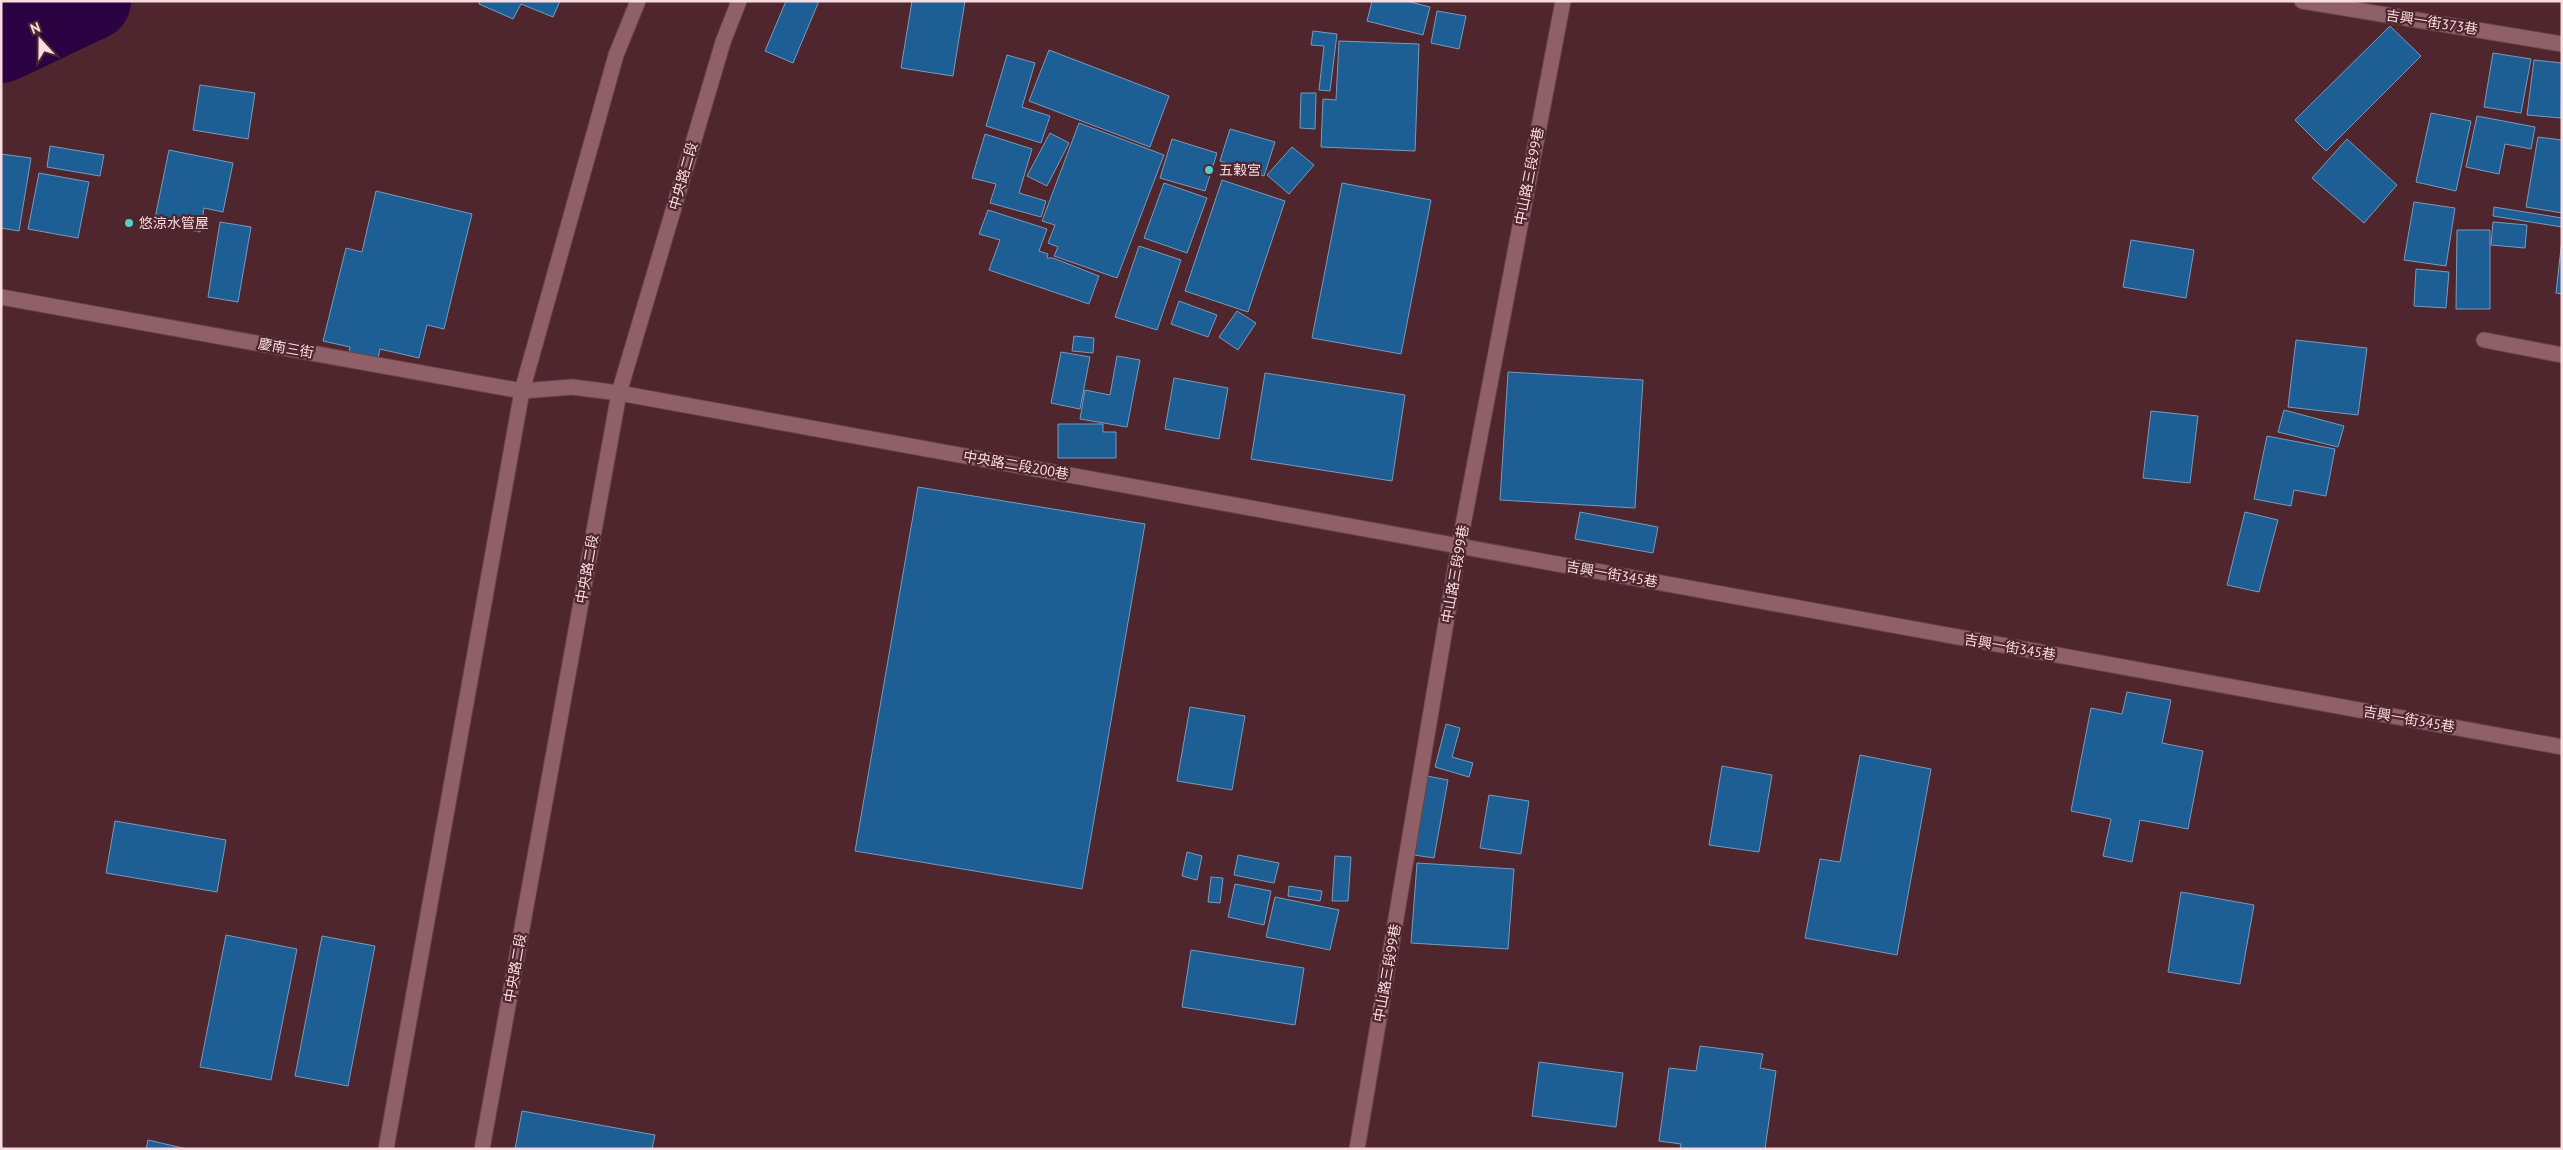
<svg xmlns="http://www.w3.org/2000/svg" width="2563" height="1150" viewBox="0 0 2563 1150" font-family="'PT Sans','Noto Sans TC',sans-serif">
  <rect width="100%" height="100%" fill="#4f252e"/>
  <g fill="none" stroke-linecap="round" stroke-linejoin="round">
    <!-- stream -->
    <path stroke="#2b0342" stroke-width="12" d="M52 1V21"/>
    <!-- river -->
    <path stroke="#2b0342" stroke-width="78" d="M1 44 92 1"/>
  </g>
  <!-- building -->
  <g fill="#1d5e95" stroke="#789bbc">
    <path d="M480 1H560L553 17 521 4 513 19 479 4Z"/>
    <path d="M786 1H819L793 63 765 51Z"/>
    <path d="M912 1H965L953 76 901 68Z"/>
    <path d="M1372 1H1406L1430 7 1423 35 1367 21Z"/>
    <path d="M1437 11 1466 16 1459 49 1431 43Z"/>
    <path d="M2390 26 2421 56 2326 151 2295 120Z"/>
    <path d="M1313 31 1337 34 1330 91 1319 90 1324 46 1311 45Z"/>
    <path d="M1339 41 1419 44 1415 151 1321 147 1323 99 1336 100Z"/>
    <path d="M1049 50 1169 96 1150 147 1029 101Z"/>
    <path d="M2493 53 2531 59 2521 113 2484 107Z"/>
    <path d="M1007 55 1035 63 1022 107 1050 116 1041 143 986 126Z"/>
    <path d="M2534 60 2562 63 2561 118 2527 115Z"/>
    <path d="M200 85 255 93 248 139 193 130Z"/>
    <path d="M1301 93H1316L1315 129 1300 128Z"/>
    <path d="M2431 113 2471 121 2456 191 2416 182Z"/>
    <path d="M2477 116 2535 127 2531 149 2505 144 2499 174 2466 167Z"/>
    <path d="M1079 123 1164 155 1117 278 1054 256 1058 247 1048 243 1055 225 1042 221Z"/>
    <path d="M1230 129 1275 142 1264 176 1220 161Z"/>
    <path d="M1050 133 1069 143 1047 186 1027 176Z"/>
    <path d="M985 134 1032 149 1019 193 1046 201 1041 217 990 203 996 184 972 178Z"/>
    <path d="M2538 137 2562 140V213L2526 207Z"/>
    <path d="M1172 139 1217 153 1205 191 1160 178Z"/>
    <path d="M2347 139 2397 185 2364 223 2312 178Z"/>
    <path d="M50 146 104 155 100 176 47 167Z"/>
    <path d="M1292 147 1314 165 1289 194 1267 175Z"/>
    <path d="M169 150 233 163 223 212 204 208 200 232 154 223Z"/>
    <path d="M1 154 31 158 19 231 1 228Z"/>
    <path d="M39 173 89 182 78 238 28 229Z"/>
    <path d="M1222 180 1285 201 1248 312 1185 291Z"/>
    <path d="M1164 183 1207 198 1187 253 1144 238Z"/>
    <path d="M1342 183 1431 200 1401 354 1312 338Z"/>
    <path d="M376 191 472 214 444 329 427 325 419 358 380 349 377 362 348 355 350 347 323 341 346 248 362 252Z"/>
    <path d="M2414 202 2455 208 2446 266 2404 260Z"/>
    <path d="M2494 207 2562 218V227L2493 216Z"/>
    <path d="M988 210 1047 229 1039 251 1048 254 1047 258H1053L1099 276 1089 304 989 270 1000 240 979 234Z"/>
    <path d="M220 222 251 227 238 302 208 297Z"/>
    <path d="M2493 222 2527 225 2525 248 2491 245Z"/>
    <path d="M2457 230H2490V309H2456Z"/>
    <path d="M2562 239V294L2556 293Z"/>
    <path d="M2131 240 2194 250 2186 298 2123 287Z"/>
    <path d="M1139 246 1181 260 1157 330 1115 317Z"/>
    <path d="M2416 269 2449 272 2446 308 2414 306Z"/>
    <path d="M1179 301 1217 315 1208 337 1171 324Z"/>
    <path d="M1237 311 1256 323 1238 350 1219 337Z"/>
    <path d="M1074 336 1094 338 1093 353 1072 351Z"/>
    <path d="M2296 340 2367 348 2358 415 2288 407Z"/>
    <path d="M1061 352 1090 357 1080 409 1051 403Z"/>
    <path d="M1117 356 1140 360 1127 427 1080 419 1085 390 1110 395Z"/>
    <path d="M1508 372 1643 380 1635 508 1500 500Z"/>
    <path d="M1265 373 1405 395 1392 481 1251 459Z"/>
    <path d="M1174 378 1228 388 1219 439 1165 429Z"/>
    <path d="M2284 410 2344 426 2338 447 2278 432Z"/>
    <path d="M2151 411 2198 416 2190 483 2143 478Z"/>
    <path d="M1058 424H1103V432H1116V458H1058Z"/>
    <path d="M2267 436 2335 449 2326 496 2294 490 2291 506 2254 499Z"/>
    <path d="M918 487 1145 524 1082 889 855 851Z"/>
    <path d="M1580 512 1658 527 1653 553 1575 539Z"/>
    <path d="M2245 512 2278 520 2259 592 2227 585Z"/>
    <path d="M2127 692 2171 700 2162 743 2203 751 2188 829 2140 820 2132 862 2103 856 2111 819 2071 811 2091 708 2122 714Z"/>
    <path d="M1190 707 1245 716 1232 790 1177 781Z"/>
    <path d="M1446 724 1460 728 1452 757 1473 763 1469 777 1435 767Z"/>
    <path d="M1860 755 1931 769 1897 955 1805 938 1820 859 1840 862Z"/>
    <path d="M1722 766 1772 775 1759 852 1709 845Z"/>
    <path d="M1427 776 1448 780 1434 858 1414 855Z"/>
    <path d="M1489 795 1529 801 1521 854 1480 848Z"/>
    <path d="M115 821 226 840 217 892 106 873Z"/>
    <path d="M1187 852 1202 856 1197 880 1182 876Z"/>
    <path d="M1238 855 1279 863 1274 883 1234 875Z"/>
    <path d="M1335 856 1351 857 1348 901H1332Z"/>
    <path d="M1417 863 1514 869 1508 949 1411 943Z"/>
    <path d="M1211 877 1223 878 1220 903 1208 902Z"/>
    <path d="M1235 884 1271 891 1264 925 1228 917Z"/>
    <path d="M1289 886 1322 891 1320 901 1288 896Z"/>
    <path d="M2181 892 2254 905 2240 984 2168 972Z"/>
    <path d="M1275 897 1339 910 1330 950 1266 937Z"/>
    <path d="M226 935 297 949 271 1080 200 1067Z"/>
    <path d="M322 936 375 946 348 1086 295 1076Z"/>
    <path d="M1191 950 1304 968 1295 1025 1182 1007Z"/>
    <path d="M1700 1046 1763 1054 1760 1068 1776 1071 1765 1149H1680L1681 1144 1659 1141 1669 1068 1696 1071Z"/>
    <path d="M1539 1062 1623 1073 1616 1127 1532 1116Z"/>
    <path d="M522 1111 655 1135 652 1149H515Z"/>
    <path d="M148 1140 187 1149H146Z"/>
  </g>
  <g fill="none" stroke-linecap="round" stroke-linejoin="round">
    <defs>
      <g id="street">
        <path d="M2302 1 2562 44"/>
        <path d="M1 297 522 391 572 387 619 393 2562 747"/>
        <path d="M2484 340 2562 355"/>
        <path d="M1357 1149 1459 546 1563 1"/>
      </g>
      <g id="secondary">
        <path d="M386 1149 522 391 616 55 638 1"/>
        <path d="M482 1149 619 393 723 42 739 1"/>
      </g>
    </defs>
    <!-- street casing -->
    <use href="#street" stroke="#66424a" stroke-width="17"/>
    <!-- secondary casing -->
    <use href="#secondary" stroke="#66424a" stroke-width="17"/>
    <!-- street -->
    <use href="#street" stroke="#906068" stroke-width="15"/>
    <!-- secondary -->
    <use href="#secondary" stroke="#906068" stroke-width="15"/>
  </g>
  <!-- markers -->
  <g fill="#55cec4" stroke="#4f252e" stroke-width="2">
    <circle cx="1209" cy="170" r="5"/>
    <circle cx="129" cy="223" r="5"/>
  </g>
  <g text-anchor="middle" stroke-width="4.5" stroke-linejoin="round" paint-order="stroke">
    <!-- street labels -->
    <g font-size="14" fill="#f8dcdf" stroke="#4f252e">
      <text transform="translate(2432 22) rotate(9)" y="5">吉興一街373巷</text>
      <text transform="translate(683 176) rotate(-74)" y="5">中央路二段</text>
      <text transform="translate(1529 176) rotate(-79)" y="5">中山路三段99巷</text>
      <text transform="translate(286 348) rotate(10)" y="5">慶南三街</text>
      <text transform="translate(1016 465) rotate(10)" y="5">中央路二段200巷</text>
      <text transform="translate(587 569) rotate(-80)" y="5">中央路二段</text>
      <text transform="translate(1455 574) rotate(-80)" y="5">中山路三段99巷</text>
      <text transform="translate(1612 574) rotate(10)" y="5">吉興一街345巷</text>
      <text transform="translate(2010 647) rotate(10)" y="5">吉興一街345巷</text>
      <text transform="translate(2409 719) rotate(10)" y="5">吉興一街345巷</text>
      <text transform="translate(515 968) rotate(-80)" y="5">中央路二段</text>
      <text transform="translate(1387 973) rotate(-80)" y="5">中山路三段99巷</text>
    </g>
    <!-- poi labels -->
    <g font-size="14" fill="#f8dcdf" stroke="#4f252e" text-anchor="start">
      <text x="1219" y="175">五榖宮</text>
      <text x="139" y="228">悠涼水管屋</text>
    </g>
  </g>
  <!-- border -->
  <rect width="2563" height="1150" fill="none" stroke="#f8dcdf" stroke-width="5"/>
  <!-- north arrow -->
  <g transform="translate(40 40) rotate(339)" stroke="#4f252e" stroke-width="4" paint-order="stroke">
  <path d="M0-4L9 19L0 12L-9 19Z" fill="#f8dcdf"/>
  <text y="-8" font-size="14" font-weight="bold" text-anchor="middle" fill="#f8dcdf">N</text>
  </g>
</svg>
